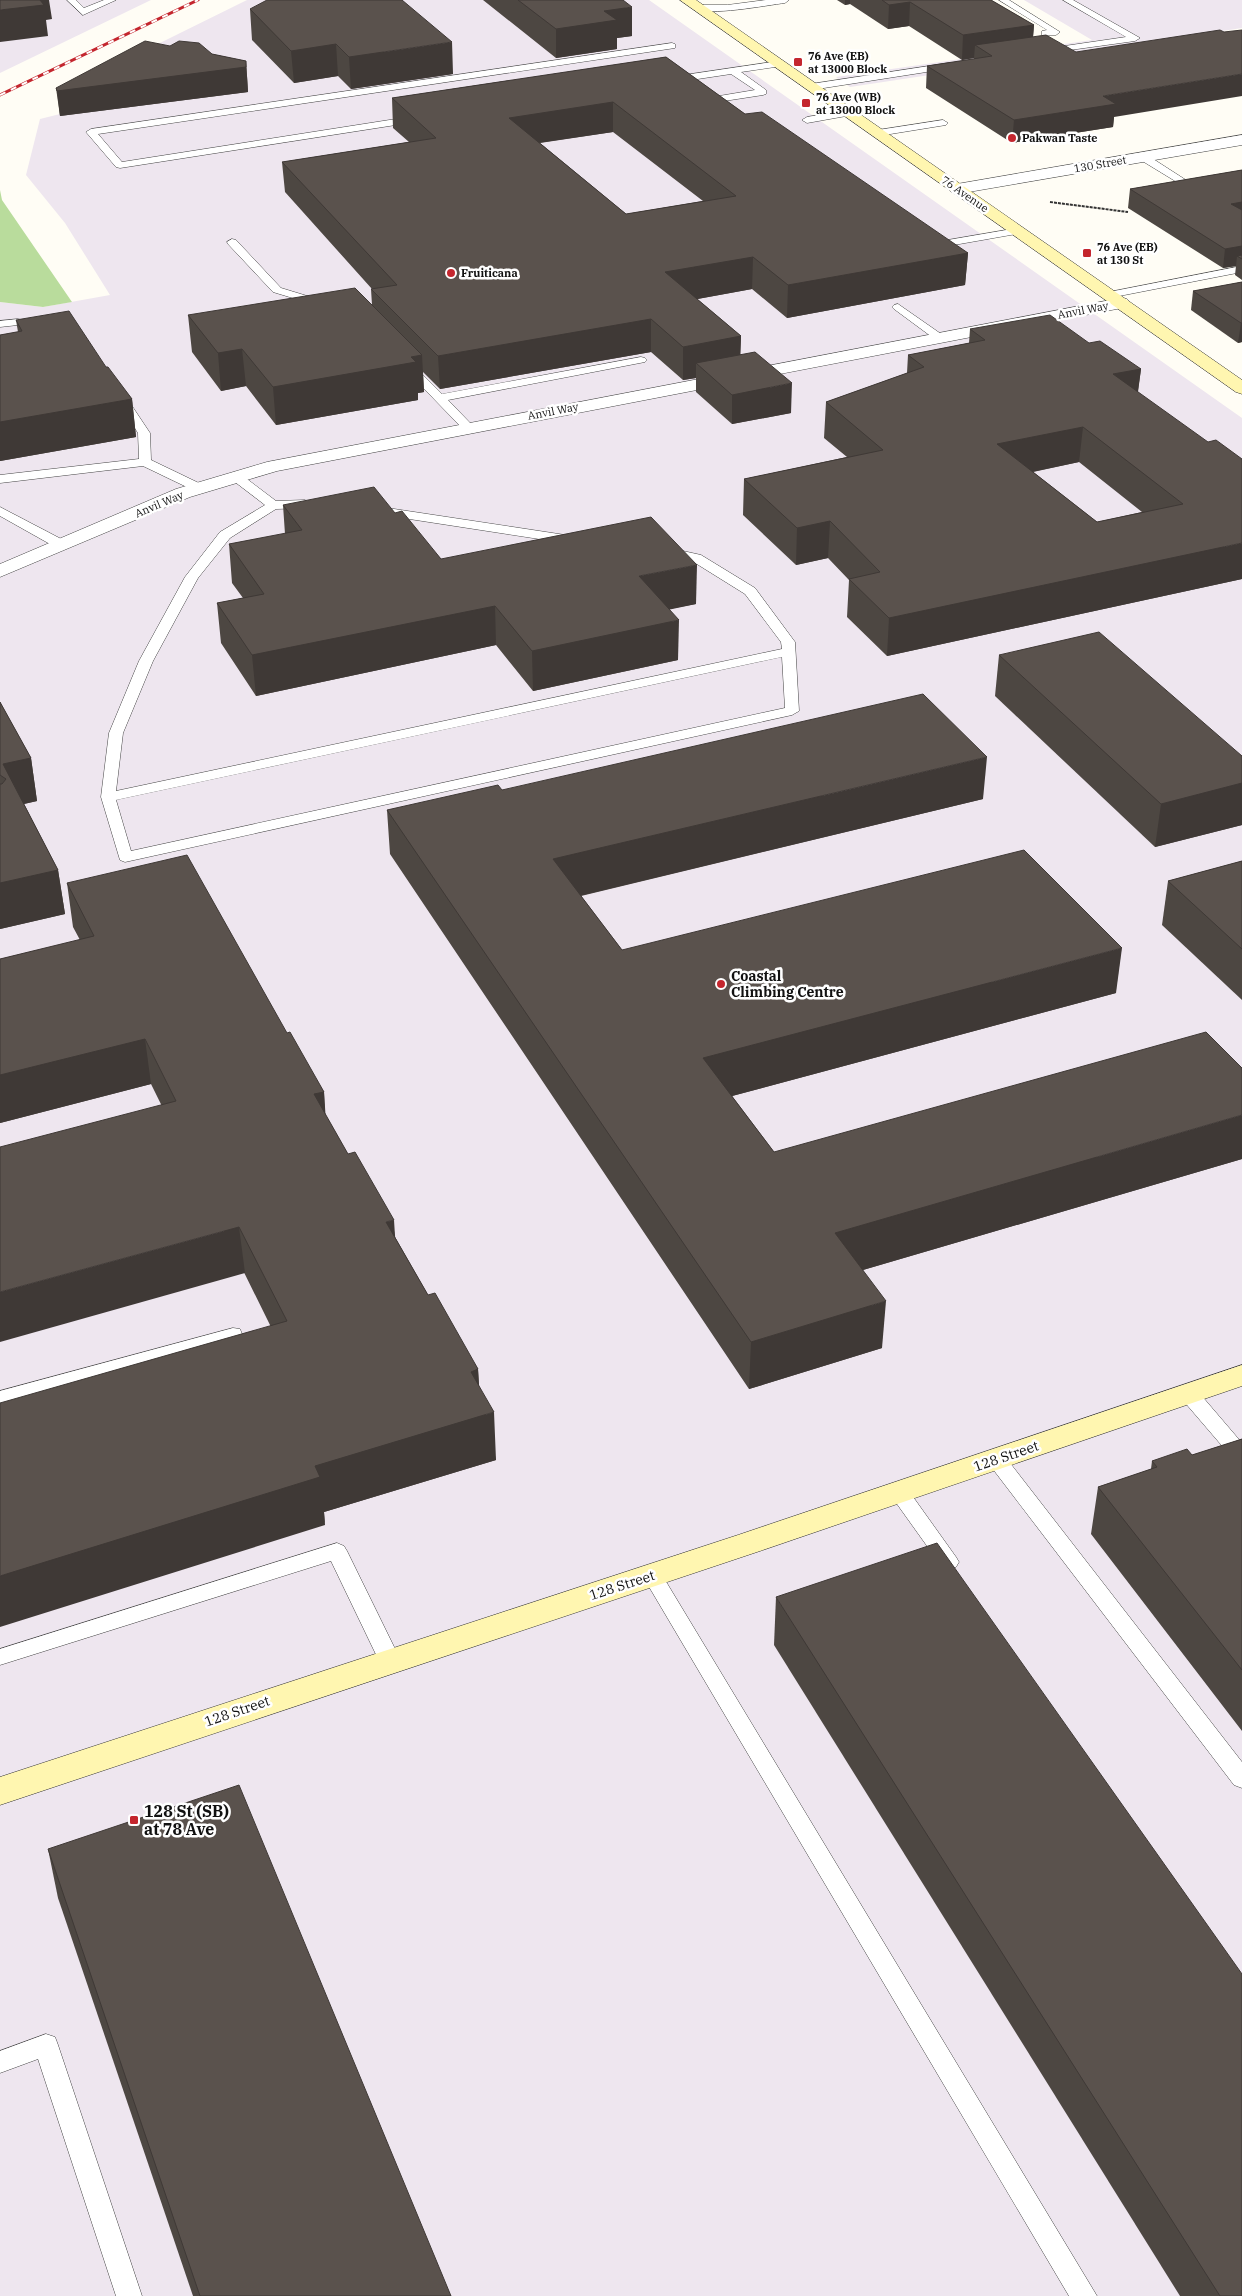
<svg xmlns="http://www.w3.org/2000/svg" width="1242" height="2296" viewBox="0 0 1242 2296" font-family="'IBM Plex Serif',serif">
  <rect width="100%" height="100%" fill="#fffdf5"/>
  <!-- industrial -->
  <g fill="#eee6ef">
    <path d="M0 0H151L0 73Z"/>
    <path d="M247 0H649L1242 418V2296H0V302L43 307 110 295 65 223 26 175 40 119 60 114 85 80Z"/>
    <path d="M1024 0H1242V28L850 87 836 77 1092 40Z"/>
  </g>
  <!-- forest -->
  <path fill="#b9dc9c" d="M0 190 2 200 72 302 43 307 0 302Z"/>
  <g fill="none" stroke-linecap="round" stroke-linejoin="round">
    <defs>
      <g id="lane">
        <path d="M67 0H76L84 8 104 0H116L83 15Z"/>
        <path d="M766 0H789L785 3C768 5 706 17 695 8L699 5H727Z"/>
        <path d="M999 0H1009L1060 32 1056 35H1042V31L1047 30Z"/>
        <path d="M1063 0H1073L1140 38 1135 41 1041 54V50L1044 49 1126 37Z"/>
        <path d="M672 43 675 44V48L98 134 122 162 415 116 420 119 415 122 120 168 116 167 86 132 91 129Z"/>
        <path d="M779 61 782 62V66L741 72 766 90V94L763 95 698 105 695 104V100L755 90 731 74 671 83 666 80 671 77Z"/>
        <path d="M949 63 952 64V68L811 90 806 87 811 84Z"/>
        <path d="M849 110 854 113 852 115 807 123 802 120 807 117Z"/>
        <path d="M943 120 948 123 946 125 878 136 873 133 878 130Z"/>
        <path d="M1143 154 1147 155 1189 182 1188 184H1180L1139 159 1138 157Z"/>
        <path d="M1018 228 1022 229V233L948 246 943 243 948 240Z"/>
        <path d="M232 239 236 240 281 288 327 302 329 304 327 306H319L273 292 228 244 227 242Z"/>
        <path d="M1242 266V272L1109 298 1104 295 1109 292Z"/>
        <path d="M898 304 944 336 946 338 944 340H936L894 309 892 307 894 305Z"/>
        <path d="M18 319 43 325 45 327 39 330 18 325 0 327V321Z"/>
        <path d="M641 357 645 358 647 360 645 362 448 400 474 427 468 431 464 430 401 365 403 363H411L442 394Z"/>
        <path d="M122 395 126 397 150 433 151 460 203 485 205 488 203 491H195L143 466 0 483V475L139 459 138 433 116 399Z"/>
        <path d="M235 472 239 473 276 501 305 500 311 504 305 508 276 509 230 538 198 578 153 661 123 733 116 791 782 649 781 642 745 594 692 561 660 554 659 551 660 548 665 547 701 555 755 588 795 642 799 711 792 715 125 862 120 860 101 797 109 733 139 661 185 577 220 532 265 505 231 479 229 476ZM782 657 785 708 131 851 116 800Z"/>
        <path d="M0 507 67 542 68 545 67 548H57L0 516Z"/>
        <path d="M381 507 572 536 578 540 572 544 377 514 375 511 377 508Z"/>
        <path d="M233 1328 240 1329 242 1334 240 1339 0 1405V1391Z"/>
        <path d="M1188 1386 1195 1388 1242 1443V1463L1235 1461 1181 1398 1178 1393 1181 1388Z"/>
        <path d="M996 1452 1003 1454 1242 1762V1788L1234 1785 989 1464 986 1459 989 1454Z"/>
        <path d="M899 1485 906 1487 956 1557 959 1562 956 1567 949 1570 942 1567 892 1497 889 1492 892 1487Z"/>
        <path d="M337 1543 344 1546 347 1551 401 1661 398 1667 390 1669 382 1667 331 1561 0 1665V1649Z"/>
        <path d="M652 1567 659 1570 1097 2296H1069L645 1580 642 1575 645 1570Z"/>
        <path d="M46 2034 55 2037 58 2045 142 2296H116L38 2059 0 2073V2051Z"/>
      </g>
      <g id="street">
        <path d="M1242 135V145L957 194 951 192 949 189 951 186 957 184Z"/>
        <path d="M1121 298 1127 299 1130 303 1127 307 277 471 190 497 0 577V564L176 489 267 462Z"/>
      </g>
      <g id="secondary">
        <path d="M680 0H696L1242 380V394L1236 392Z"/>
        <path d="M1242 1365V1386L760 1551 0 1805V1777L738 1535Z"/>
      </g>
    </defs>
    <!-- lane casing -->
    <use href="#lane" stroke="#444" stroke-width="1"/>
    <!-- street casing -->
    <use href="#street" stroke="#444" stroke-width="1"/>
    <!-- secondary casing -->
    <use href="#secondary" stroke="#333" stroke-width="1"/>
    <!-- path -->
    <path stroke="#333" stroke-width="2" stroke-dasharray="3 1" stroke-linecap="butt" d="M1050 202 1128 212"/>
    <!-- lane -->
    <use href="#lane" fill="#fff" fill-rule="evenodd"/>
    <!-- street -->
    <use href="#street" fill="#fff" fill-rule="evenodd"/>
    <!-- secondary -->
    <use href="#secondary" fill="#fff6b0" fill-rule="evenodd"/>
    <defs>
      <path id="rail" d="M0 95 198 0"/>
    </defs>
    <!-- rail casing -->
    <use href="#rail" stroke="#c4262e" stroke-width="3"/>
    <!-- rail -->
    <use href="#rail" stroke="#fff" stroke-width="2" stroke-dasharray="6" stroke-linecap="butt"/>
  </g>
  <!-- wall -->
  <g fill="#4d4742" fill-rule="evenodd">
    <path d="M483 0H623L632 36 617 38V49L556 58Z"/>
    <path d="M837 0H991L1034 25 1033 37 1114 117 1113 127 1012 143 926 88 927 66 974 59V58L962 60 909 26 888 29 850 4 845 5Z"/>
    <path d="M250 9 453 74 351 89 338 76 294 83 252 40Z"/>
    <path d="M212 54 246 61 248 92 60 116 56 88Z"/>
    <path d="M666 57 745 114 968 253 965 285 787 318 752 289 697 299 741 336 740 354 791 413 732 424 696 392V378L683 380 651 352 440 389 423 372 424 392 418 393V400L276 425 246 386 221 391 192 352 188 315 372 305 371 289H372L285 192 282 162 409 142 393 128 392 98ZM613 132 703 201 626 214 540 143Z"/>
    <path d="M1242 170V280L1235 275 1236 266 1223 268 1128 208 1130 189Z"/>
    <path d="M1242 282V342L1238 343 1191 310 1193 291Z"/>
    <path d="M16 320 106 367 132 399 136 437 0 461V335L18 332Z"/>
    <path d="M970 329 1089 343 1141 369 1138 392 1242 579 887 656 847 617 849 580 828 558 796 565 743 515 744 479 847 457 824 438 826 402 907 373 908 355 969 343ZM1079 462 1142 512 1097 522 1033 472Z"/>
    <path d="M283 505 395 513 441 559 696 604 669 609 678 660 533 691 496 645 256 696 221 643 217 603 243 598 232 583 229 544 285 534Z"/>
    <path d="M999 655 1242 756V825L1155 847 995 696Z"/>
    <path d="M0 702 31 758 37 801 24 804 58 870 65 914 0 929Z"/>
    <path d="M502 790 983 799 581 896 622 950 1116 993 732 1096 774 1152 1242 1159 863 1270 882 1348 749 1389 390 854 387 810Z"/>
    <path d="M1242 861V1000L1162 925 1168 881Z"/>
    <path d="M67 883 287 1033 324 1092 325 1114 428 1295 478 1369 479 1387 496 1460 324 1512 325 1525 270 1325 151 1084 0 1123V959L80 940 73 927Z"/>
    <path d="M1242 1439V1731L1091 1534 1098 1487 1151 1469 1152 1461 1192 1455Z"/>
    <path d="M776 1597 1242 2296H1180L774 1645Z"/>
    <path d="M48 1849 451 2296H193L58 1898Z"/>
  </g>
  <!-- shaded-wall -->
  <g fill="#3f3936">
    <path d="M32 0H49L52 19 46 20 48 36 0 42V10Z"/>
    <path d="M845 0H850V4L845 5Z"/>
    <path d="M910 2 909 26 888 29 889 5Z"/>
    <path d="M632 7V36L617 38V49L556 58V29L604 11Z"/>
    <path d="M1034 25 1032 49 975 45 974 58 962 60 963 35Z"/>
    <path d="M452 42 453 74 351 89 349 57Z"/>
    <path d="M336 44 338 76 294 83 291 51Z"/>
    <path d="M246 61 248 92 60 116 57 91Z"/>
    <path d="M1242 74V96L1114 117 1113 127 1012 143 1014 120 1103 96Z"/>
    <path d="M613 102V132L510 147 509 118Z"/>
    <path d="M1242 202V220L1231 204Z"/>
    <path d="M1242 246V259L1237 256 1236 266 1223 268 1225 249Z"/>
    <path d="M968 253 965 285 787 318 788 285Z"/>
    <path d="M753 257 752 289 665 305V272Z"/>
    <path d="M651 319V352L440 389 438 356Z"/>
    <path d="M1241 323H1242V342L1238 343Z"/>
    <path d="M741 336 740 369 696 363V378L683 380V347Z"/>
    <path d="M242 349 246 386 221 391 218 353Z"/>
    <path d="M422 355 424 392 418 393V400L276 425 273 387Z"/>
    <path d="M1141 369 1136 404 1113 374Z"/>
    <path d="M792 383 791 413 732 424V395Z"/>
    <path d="M132 399 136 437 0 461V422Z"/>
    <path d="M1083 427 1079 462 994 480 997 444Z"/>
    <path d="M830 521 828 558 796 565 797 528Z"/>
    <path d="M1242 543V579L887 656 889 618Z"/>
    <path d="M697 565 696 604 639 616V576Z"/>
    <path d="M495 606 496 645 256 696 252 655Z"/>
    <path d="M679 620 678 660 533 691 532 651Z"/>
    <path d="M987 757 983 799 554 902 553 859Z"/>
    <path d="M31 758 37 801 10 807 3 764Z"/>
    <path d="M1242 783V825L1155 847 1161 804Z"/>
    <path d="M58 870 65 914 0 929V883Z"/>
    <path d="M1122 948 1116 993 702 1104 703 1058Z"/>
    <path d="M145 1039 151 1084 0 1123V1075Z"/>
    <path d="M324 1092 327 1138 314 1094Z"/>
    <path d="M1242 1115V1159L832 1279 835 1233Z"/>
    <path d="M394 1220 397 1266 386 1222Z"/>
    <path d="M239 1227 245 1273 0 1342V1292Z"/>
    <path d="M886 1301 882 1348 749 1389 751 1342Z"/>
    <path d="M478 1369 481 1416 494 1412 496 1460 324 1512 325 1525 0 1627V1576L471 1372Z"/>
  </g>
  <!-- building -->
  <g fill="#5a524d" stroke="#3f3936" fill-rule="evenodd">
    <path d="M0 0H40L44 5 0 10Z"/>
    <path d="M267 0H402L452 42 349 57 336 44 291 51 250 9Z"/>
    <path d="M518 0H623L632 7 604 11 617 20 556 29Z"/>
    <path d="M882 0H991L1034 25 963 35 910 2 889 5Z"/>
    <path d="M1220 30 1224 32 1242 30V74L1103 96 1116 104 1014 120 927 66 992 56 975 45 1046 35 1076 52Z"/>
    <path d="M145 41 170 46 179 41 199 43 212 54 246 61V67L57 91 56 88Z"/>
    <path d="M666 57 745 114 762 112 968 253 788 285 753 257 665 272 741 336 683 347 651 319 438 356 371 289 397 285 282 162 436 138 392 98ZM613 102 736 196 626 214 509 118Z"/>
    <path d="M1242 170V202L1231 204 1242 210V246L1225 249 1130 189Z"/>
    <path d="M1242 255V259L1237 256Z"/>
    <path d="M1242 282V323H1241L1193 291Z"/>
    <path d="M355 288 422 355 411 357 416 362 273 387 242 349 218 353 188 315Z"/>
    <path d="M69 311 106 367H108L132 399 0 422V335L22 331 16 320Z"/>
    <path d="M1050 315 1089 343 1100 341 1141 369 1113 374 1208 442 1216 440 1242 459V543L889 618 849 579 880 572 830 521 797 528 744 479 883 450 826 402 924 367 908 355 985 340 970 329ZM1083 427 1183 504 1097 522 997 444Z"/>
    <path d="M755 352 792 383 732 395 696 363Z"/>
    <path d="M374 487 395 513 402 511 441 559 651 517 697 565 639 576 679 620 532 651 495 606 252 655 217 603 264 594 229 544 302 530 283 505Z"/>
    <path d="M1099 632 1242 756V783L1161 804 999 655Z"/>
    <path d="M923 694 987 757 553 859 622 950 1024 850 1122 948 703 1058 774 1152 1206 1032 1242 1068V1115L835 1233 886 1301 751 1342 387 810 498 785 502 790Z"/>
    <path d="M0 702 31 758 3 764 58 870 0 883V784H2L6 779 0 775Z"/>
    <path d="M187 855 287 1033 290 1032 324 1092 314 1094 348 1154 355 1152 394 1220 386 1222 428 1295 435 1293 478 1369 471 1372 494 1412 315 1466 320 1477 0 1576V1403L287 1321 239 1227 0 1292V1147L176 1101 145 1039 0 1075V959L94 936 67 883Z"/>
    <path d="M1242 861V949L1168 881Z"/>
    <path d="M1242 1439V1670L1098 1487 1157 1467 1152 1461 1187 1449 1192 1455Z"/>
    <path d="M937 1543 1242 1974V2296H1220L776 1597Z"/>
    <path d="M239 1785 451 2296H200L48 1849Z"/>
  </g>
  <!-- markers -->
  <g fill="#c4262e" stroke="#fff" stroke-width="2">
    <rect x="793" y="57" width="10" height="10" rx="2.5"/>
    <rect x="801" y="98" width="10" height="10" rx="2.5"/>
    <circle cx="1012" cy="138" r="5"/>
    <rect x="1082" y="248" width="10" height="10" rx="2.5"/>
    <circle cx="451" cy="273" r="5"/>
    <circle cx="721" cy="984" r="5"/>
    <rect x="129" y="1815" width="10" height="10" rx="2.5"/>
  </g>
  <g text-anchor="middle" stroke-width="5" stroke-linejoin="round" paint-order="stroke">
    <!-- far-poi labels -->
    <g font-size="11" font-weight="bold" fill="#111" stroke="#fff" text-anchor="start">
      <text x="808" y="60">76 Ave (EB)<tspan x="808" dy="13">at 13000 Block</tspan></text>
      <text x="816" y="101">76 Ave (WB)<tspan x="816" dy="13">at 13000 Block</tspan></text>
      <text x="1022" y="142">Pakwan Taste</text>
      <text x="1097" y="251">76 Ave (EB)<tspan x="1097" dy="13">at 130 St</tspan></text>
      <text x="461" y="277">Fruiticana</text>
    </g>
    <!-- far-street labels -->
    <g font-size="11" fill="#111" stroke="#fff">
      <text transform="translate(1100 164) rotate(-10)" y="4">130 Street</text>
      <text transform="translate(965 194) rotate(35)" y="4">76 Avenue</text>
      <text transform="translate(1083 310) rotate(-11)" y="4">Anvil Way</text>
      <text transform="translate(553 411) rotate(-11)" y="4">Anvil Way</text>
      <text transform="translate(159 504) rotate(-23)" y="4">Anvil Way</text>
    </g>
    <!-- poi labels -->
    <g font-size="14" font-weight="bold" fill="#111" stroke="#fff" text-anchor="start">
      <text x="731" y="981">Coastal<tspan x="731" dy="16">Climbing Centre</tspan></text>
    </g>
    <!-- street labels -->
    <g font-size="14" fill="#111" stroke="#fff">
      <text transform="translate(1006 1456) rotate(-19)" y="5">128 Street</text>
      <text transform="translate(622 1585) rotate(-18)" y="5">128 Street</text>
      <text transform="translate(237 1711) rotate(-19)" y="5">128 Street</text>
    </g>
    <!-- near-poi labels -->
    <g font-size="16" font-weight="bold" fill="#111" stroke="#fff" text-anchor="start">
      <text x="144" y="1817">128 St (SB)<tspan x="144" dy="18">at 78 Ave</tspan></text>
    </g>
  </g>
</svg>
